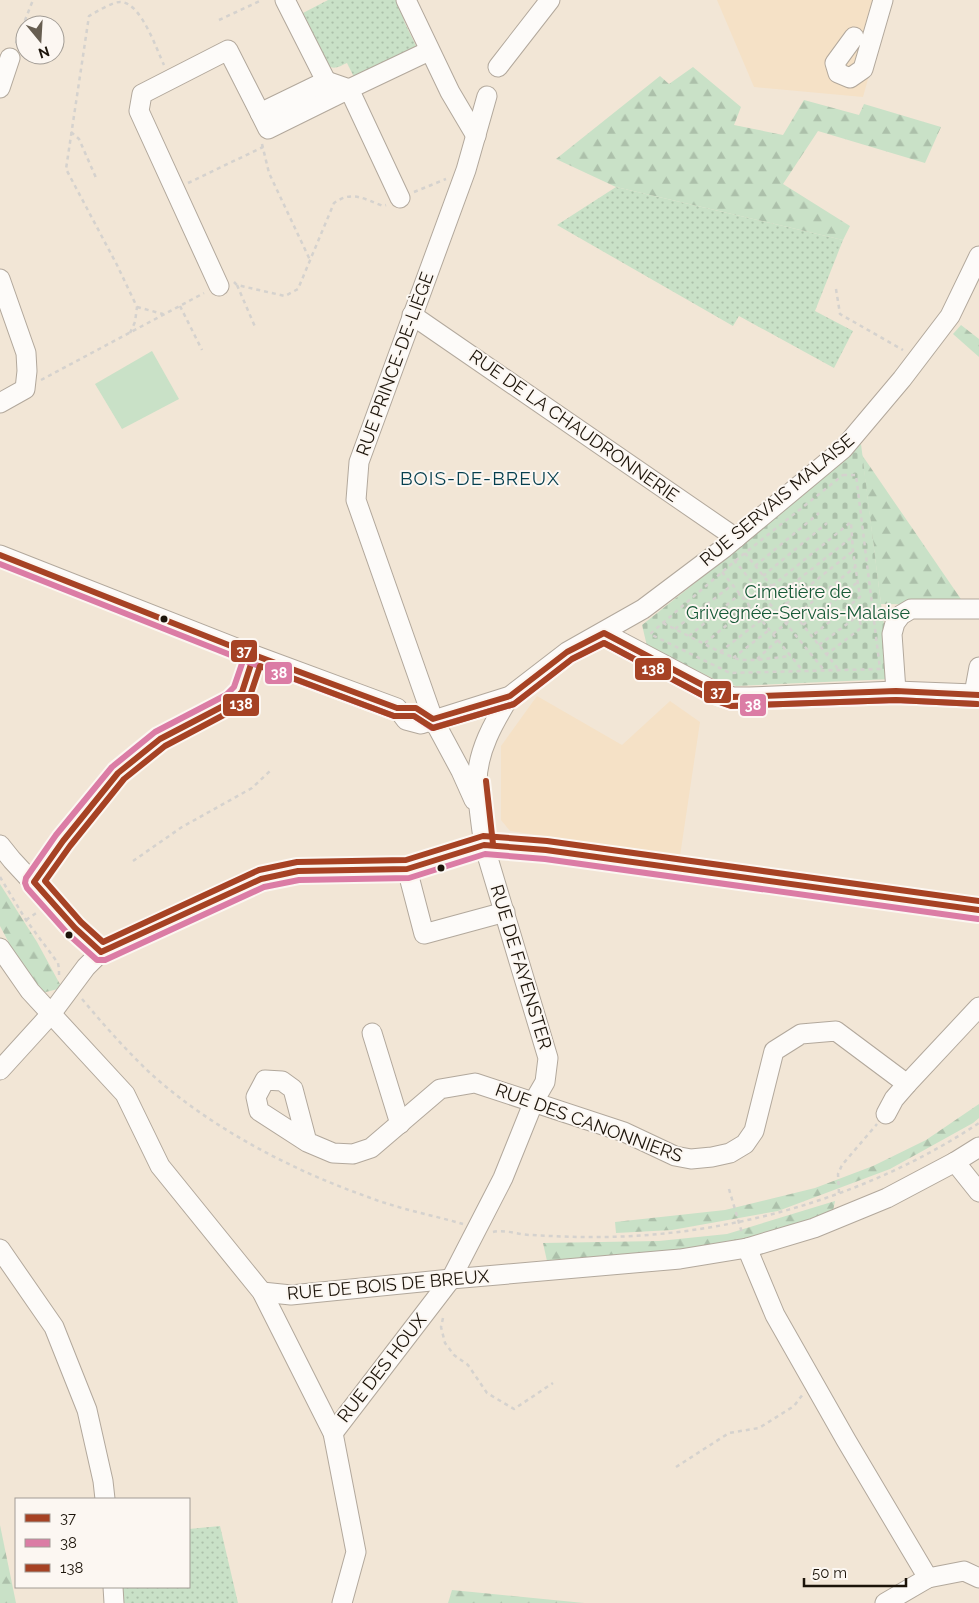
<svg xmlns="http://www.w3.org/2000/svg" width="979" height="1603" viewBox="0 0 979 1603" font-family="Raleway,sans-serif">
  <defs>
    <pattern id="grass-dots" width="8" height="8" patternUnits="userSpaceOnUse" patternTransform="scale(1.25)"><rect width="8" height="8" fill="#c9e1c7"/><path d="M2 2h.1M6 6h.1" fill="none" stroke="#acc0aa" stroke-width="1.8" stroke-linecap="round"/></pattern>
    <pattern id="forest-firs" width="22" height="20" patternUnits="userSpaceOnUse" patternTransform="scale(1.25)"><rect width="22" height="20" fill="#c9e1c7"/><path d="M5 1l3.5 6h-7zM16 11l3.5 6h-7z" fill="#acc0aa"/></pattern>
    <pattern id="cemetery-stones" width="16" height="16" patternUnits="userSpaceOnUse" patternTransform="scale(1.25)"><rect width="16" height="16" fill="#c9e1c7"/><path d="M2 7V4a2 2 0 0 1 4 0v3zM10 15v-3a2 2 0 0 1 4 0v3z" fill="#acc0aa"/></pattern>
  </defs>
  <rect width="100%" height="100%" fill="#f2e6d6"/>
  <!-- built -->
  <g fill="#f5e1c6">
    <path d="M717 0H890L863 97 754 87Z"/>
    <path d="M537 696 622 745 670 701 700 722 680 856 510 831 501 820V746Z"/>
  </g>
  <!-- grass -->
  <g fill="url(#grass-dots)">
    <path d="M328 0H396L403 13 404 21 417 48 355 79 347 63C340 66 335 70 328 66L303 13Z"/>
    <path d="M616 187 843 240 815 311 853 331 834 368 739 316 733 326 557 225Z"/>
    <path d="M220 1526 238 1603H123L121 1587H189V1529Z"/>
  </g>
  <!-- forest -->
  <g fill="url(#forest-firs)">
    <path d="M693 67 741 107 734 125 783 135 804 100 859 115 864 104 941 127 925 163 818 131 783 184 850 226 843 240 616 187 556 159 660 76 669 84Z"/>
    <path d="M961 325 979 339V357L953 334Z"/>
    <path d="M862 455 965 605 881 604Z"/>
    <path d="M0 884 37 942 62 988 42 993 18 960 0 926Z"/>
    <path d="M979 1104V1118L973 1123 890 1169 778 1211 672 1230 616 1233 615 1222 725 1210 815 1188 873 1166 926 1140Z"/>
    <path d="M835 1201 833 1211 736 1244 615 1259 547 1261 543 1243 659 1241 727 1234Z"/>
    <path d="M0 1525 16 1603H0Z"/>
    <path d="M452 1590 584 1603H448Z"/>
  </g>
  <!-- cemetery -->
  <path fill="url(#cemetery-stones)" d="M861 444 881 604 892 679 736 686 718 681 647 646 642 625 730 555Z"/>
  <!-- pitch -->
  <path fill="#c9e1c7" d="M152 351 179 399 122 429 95 384Z"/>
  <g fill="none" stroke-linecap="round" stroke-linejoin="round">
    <defs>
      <g id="minor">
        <path d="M285 0 326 81"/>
        <path d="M406 0 450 92 476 136"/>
        <path d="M854 37 835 63 838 73 850 78 863 69 883 0"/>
        <path d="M498 67 550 0"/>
        <path d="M0 88 10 58"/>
        <path d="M260 113 268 129 349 89 400 198"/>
        <path d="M0 279 26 353 27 371 25 389 0 403"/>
        <path d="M219 286 139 111 142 94 228 50 260 113 326 81 349 89 429 51"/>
        <path d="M412 315 736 538"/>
        <path d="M0 555 254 655 397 708 406 720 421 724 510 696 567 652 643 609 724 548 843 449 902 379 950 316 979 256"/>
        <path d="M604 633 712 690 733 697H750L896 691 974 694 979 695"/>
        <path d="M896 691 892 634 895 623 901 615 911 609H979"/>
        <path d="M974 694 979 667"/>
        <path d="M474 800 461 771 433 719 356 500 359 462 466 170 487 96"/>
        <path d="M0 845 12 860 75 928 101 952"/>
        <path d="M407 869 424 934 505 912"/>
        <path d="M34 882 63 841 118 773 160 739 231 702 242 692 254 655"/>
        <path d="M0 948 30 991 125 1094 160 1166 262 1292 333 1433 356 1552 342 1603"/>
        <path d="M372 1033 400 1124"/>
        <path d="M0 1070 51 1014 86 967 101 952 261 879 298 871 407 869 446 858 484 845 546 850 979 910"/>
        <path d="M886 1114 894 1099 907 1084"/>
        <path d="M307 1142 293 1089 282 1081 265 1080 256 1097 259 1111 307 1142 333 1153 353 1154 371 1148 440 1089 475 1083 624 1132 675 1156 691 1159 712 1157 730 1153 745 1144 754 1131 774 1051 801 1034 836 1031 907 1084 979 1007"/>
        <path d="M955 1162 979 1192"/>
        <path d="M747 1248 775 1315 846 1440 928 1578"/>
        <path d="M0 1249 54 1327 87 1410 103 1481 105 1499"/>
        <path d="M262 1292 291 1295 451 1279 680 1259 747 1248 814 1228 887 1198 955 1162 979 1147"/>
        <path d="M333 1433 451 1279 503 1178 534 1101 545 1082 548 1058 484 845C481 825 478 804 477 783 477 751 494 722 510 696"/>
        <path d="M113 1587 114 1603"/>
        <path d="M885 1603 928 1578 964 1571 979 1578"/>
      </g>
    </defs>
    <!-- minor casing -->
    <use href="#minor" stroke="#b2a89c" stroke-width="21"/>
    <!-- path -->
    <g stroke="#d5d2ce" stroke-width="2.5" stroke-dasharray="4 4" stroke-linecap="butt">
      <path d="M219 20 262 0"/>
      <path d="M16 43 33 0"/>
      <path d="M71 132 79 139 97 180"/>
      <path d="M262 144 269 173 310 260"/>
      <path d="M188 183 263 147"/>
      <path d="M414 192 446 179"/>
      <path d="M234 282 237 285 285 296 298 289 334 203C352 190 364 199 383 206L386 205"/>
      <path d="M237 285 256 329"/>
      <path d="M836 289 840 314 903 350"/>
      <path d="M180 306 202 350"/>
      <path d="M137 307 163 314"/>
      <path d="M130 333 135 322 137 307 117 265 66 169 89 16C96 12 114 1 121 2 141 3 156 48 164 65"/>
      <path d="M41 380 204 293"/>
      <path d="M843 475H856L880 669 730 673 650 634 735 561Z"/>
      <path d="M745 553 839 670"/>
      <path d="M734 560 824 670"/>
      <path d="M755 566 819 513"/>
      <path d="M722 572 803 671"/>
      <path d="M763 576 827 523"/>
      <path d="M772 586 851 522 853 551 860 597 812 636"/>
      <path d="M779 595 852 537"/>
      <path d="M786 604 853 551"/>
      <path d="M663 623 720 652 740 660H756L791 656"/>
      <path d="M803 625 858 582"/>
      <path d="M675 629 732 585"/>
      <path d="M773 634 855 567"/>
      <path d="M689 636 740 594"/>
      <path d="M705 643 750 606"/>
      <path d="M819 645 859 615 861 628 827 654"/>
      <path d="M720 652 761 620"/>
      <path d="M733 658 769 630"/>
      <path d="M757 659 778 640"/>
      <path d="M133 861 182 827 252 788 272 769"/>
      <path d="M0 877 26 920 58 963 59 969V977"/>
      <path d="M26 920 39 911"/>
      <path d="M82 999C103 1024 125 1049 149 1072 209 1127 291 1170 368 1197 399 1209 432 1215 463 1224"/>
      <path d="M729 1189 742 1233"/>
      <path d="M839 1193 838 1174 842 1165 877 1124"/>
      <path d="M493 1232C505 1229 519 1235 531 1235 565 1237 599 1238 633 1236 755 1229 878 1190 979 1123"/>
      <path d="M443 1318 441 1327 445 1343 454 1355 468 1365 487 1393 514 1409 553 1383"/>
      <path d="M676 1467 729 1433 759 1428 794 1406 803 1394"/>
    </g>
    <!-- minor -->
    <use href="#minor" stroke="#fdfbf9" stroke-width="19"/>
    <defs>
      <g id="bus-1">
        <path d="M0 555 254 655 397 708H416L433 719 510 696 567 652 604 633 712 690 733 697 896 691 979 695"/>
        <path d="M254 655 242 692 231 702 160 739 118 773 63 841 34 882 75 928 101 952 261 879 298 871 407 869 484 845 546 850 979 910"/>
      </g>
      <g id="bus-2">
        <path d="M0 564 251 663 394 716H414L432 728 514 704 572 659 604 643 708 698 731 706 896 700 977 704"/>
        <path d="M246 652 234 687 226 695 155 732 112 767 56 835 26 878 25 883 27 888 68 934 97 960H105L264 887 299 880 409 878 485 854 545 859 978 919"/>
      </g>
      <g id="bus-3">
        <path d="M977 704 896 700 731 706 708 698 604 643 572 659 514 704 433 728 414 716H394L260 666 250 696 237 708 165 746 124 779 70 846 45 881 81 922 103 942 259 870 297 862 406 860 483 836 547 841 979 901"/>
        <path d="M486 781 493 844"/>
      </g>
    </defs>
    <!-- bus-1 casing -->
    <use href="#bus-1" stroke="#fcf7f2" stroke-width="10"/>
    <!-- bus-2 casing -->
    <use href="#bus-2" stroke="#fcf7f2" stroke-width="10"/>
    <!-- bus-3 casing -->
    <use href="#bus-3" stroke="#fcf7f2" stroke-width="10"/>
    <!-- bus-1 -->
    <use href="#bus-1" stroke="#a64224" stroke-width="6"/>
    <!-- bus-2 -->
    <use href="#bus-2" stroke="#db7ca5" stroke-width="6"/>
    <!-- bus-3 -->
    <use href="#bus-3" stroke="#a64224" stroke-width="6"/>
  </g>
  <!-- markers -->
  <g fill="#1c140a" stroke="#fcf7f2" stroke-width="2">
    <circle cx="164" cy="619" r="4.5"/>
    <circle cx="441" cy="868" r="4.5"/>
    <circle cx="69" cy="935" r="4.5"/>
  </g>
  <g text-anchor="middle" stroke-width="4" stroke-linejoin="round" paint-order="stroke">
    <!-- street labels -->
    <g font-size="18" fill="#1c140a" stroke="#fcf7f2">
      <text transform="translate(395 364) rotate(-70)" y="6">RUE PRINCE-DE-LIÈGE</text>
      <text transform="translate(574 426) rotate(35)" y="6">RUE DE LA CHAUDRONNERIE</text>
      <text transform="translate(777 500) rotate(-40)" y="6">RUE SERVAIS MALAISE</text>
      <text transform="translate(521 967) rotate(73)" y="6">RUE DE FAYENSTER</text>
      <text transform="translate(589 1123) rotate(20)" y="6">RUE DES CANONNIERS</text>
      <text transform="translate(388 1285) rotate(-5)" y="6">RUE DE BOIS DE BREUX</text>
      <text transform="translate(382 1368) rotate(-52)" y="6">RUE DES HOUX</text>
    </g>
    <!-- park labels -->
    <g font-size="18" fill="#155936" stroke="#fcf7f2">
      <text x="798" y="598">Cimetière de<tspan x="798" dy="21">Grivegnée-Servais-Malaise</tspan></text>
    </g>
    <!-- neighbourhood labels -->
    <g font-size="19" letter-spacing="1" fill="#053f4e" stroke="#fcf7f2">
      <text x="480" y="485">BOIS-DE-BREUX</text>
    </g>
  </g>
  <g stroke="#fcf7f2" stroke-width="2">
    <rect x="230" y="639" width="28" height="24" rx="5" fill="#a64224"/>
    <rect x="634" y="657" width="38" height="24" rx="5" fill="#a64224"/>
    <rect x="264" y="661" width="29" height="24" rx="5" fill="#db7ca5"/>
    <rect x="703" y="680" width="29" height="24" rx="5" fill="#a64224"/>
    <rect x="222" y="693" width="38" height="24" rx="5" fill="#a64224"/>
    <rect x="739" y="693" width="28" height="24" rx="5" fill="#db7ca5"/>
  </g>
  <g font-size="14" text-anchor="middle" font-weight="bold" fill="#fff">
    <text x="244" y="656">37</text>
    <text x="653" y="674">138</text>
    <text x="279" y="678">38</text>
    <text x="718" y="697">37</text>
    <text x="241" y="709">138</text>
    <text x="753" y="710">38</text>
  </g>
  <!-- legend -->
  <rect x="15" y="1498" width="175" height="90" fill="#fcf7f2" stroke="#a29c95"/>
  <rect x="25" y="1514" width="25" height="8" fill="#a64224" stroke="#a29c95"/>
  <text x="60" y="1523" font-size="15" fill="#1c140a">37</text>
  <rect x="25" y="1539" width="25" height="8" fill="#db7ca5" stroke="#a29c95"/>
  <text x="60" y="1548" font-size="15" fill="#1c140a">38</text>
  <rect x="25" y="1564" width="25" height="8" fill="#a64224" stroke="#a29c95"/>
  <text x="60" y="1573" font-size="15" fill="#1c140a">138</text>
  <!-- north arrow -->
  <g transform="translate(40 40) rotate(162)"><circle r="24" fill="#fcf7f2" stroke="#a29c95"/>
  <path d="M0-4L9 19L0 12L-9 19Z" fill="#675e51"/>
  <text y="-8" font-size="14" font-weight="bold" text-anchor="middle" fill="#1c140a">N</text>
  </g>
  <!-- scale -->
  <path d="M804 1578v8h102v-8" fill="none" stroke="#1c140a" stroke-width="2.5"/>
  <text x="812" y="1578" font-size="15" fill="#1c140a" stroke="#fcf7f2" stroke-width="4" paint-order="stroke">50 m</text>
</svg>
